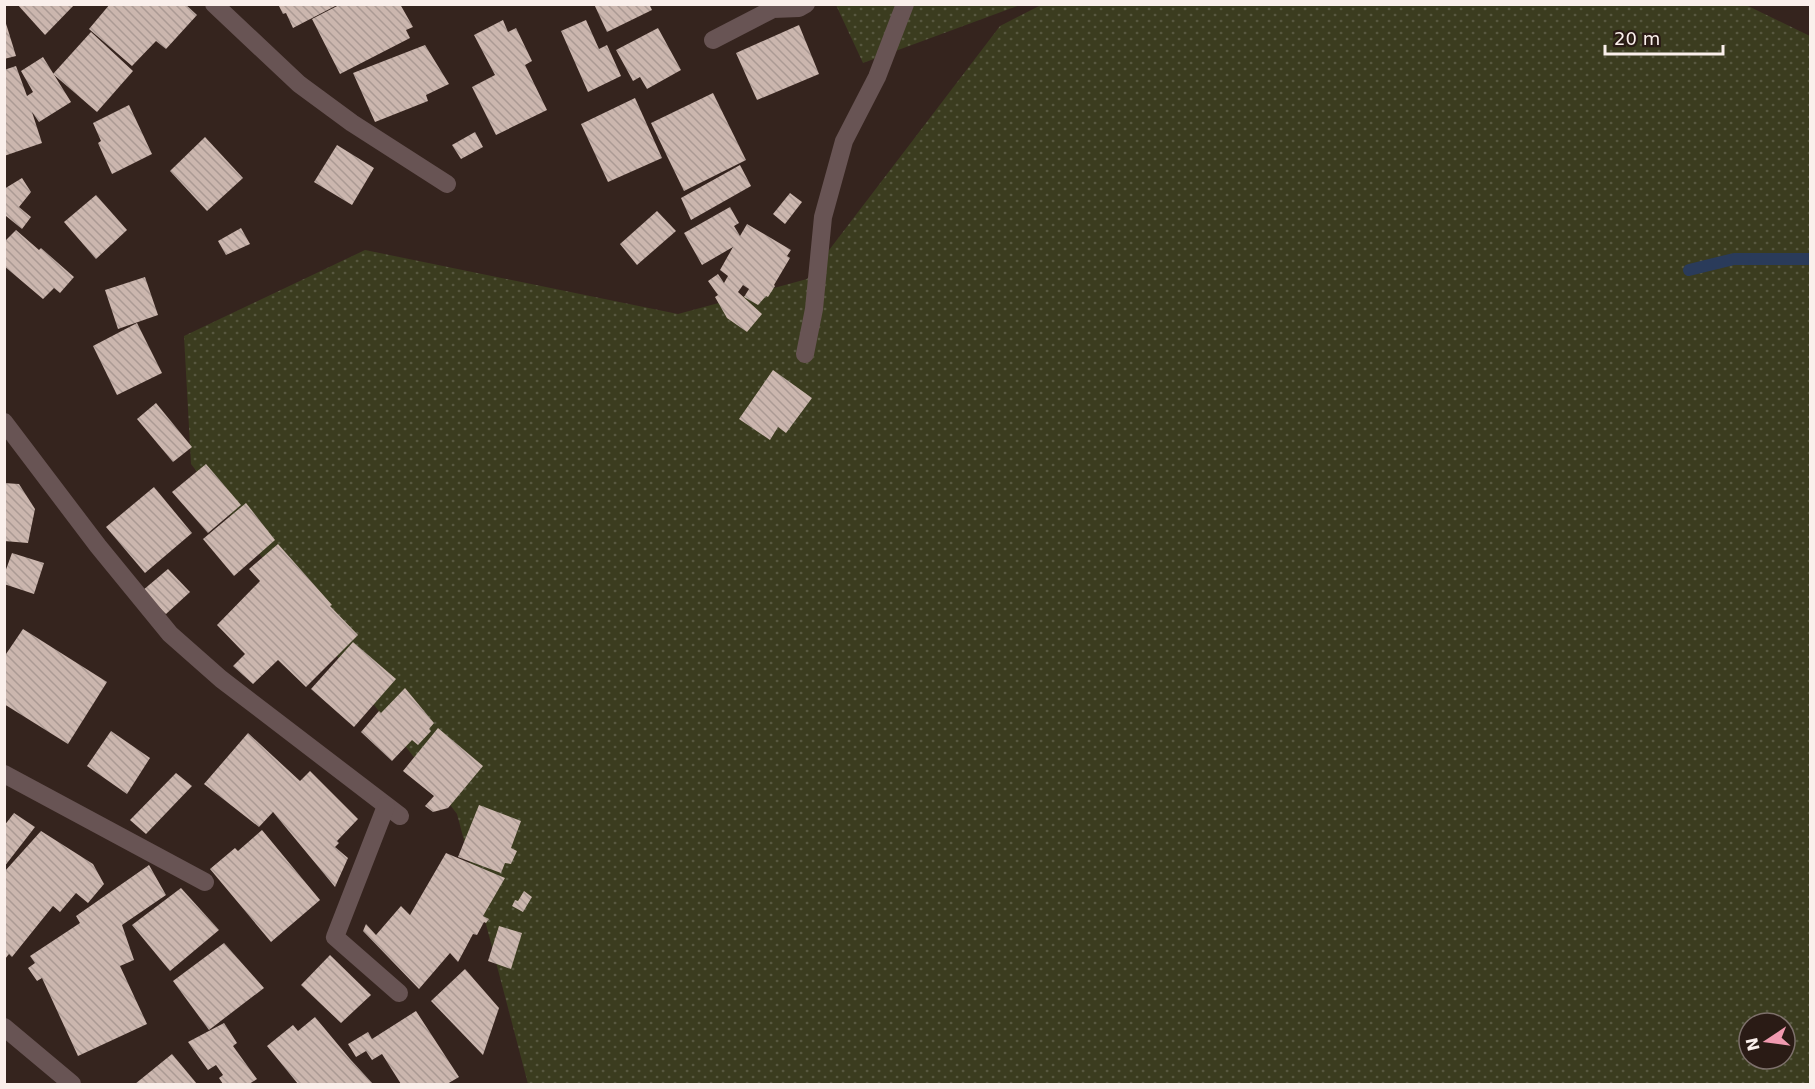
<svg xmlns="http://www.w3.org/2000/svg" width="1815" height="1089" viewBox="0 0 1815 1089" font-family="'DejaVu Sans',sans-serif">
  <defs>
    <pattern id="grass-dots" width="8" height="8" patternUnits="userSpaceOnUse" patternTransform="scale(1.5)"><rect width="8" height="8" fill="#3b3c1f"/><path d="M2 2h.1M6 6h.1" fill="none" stroke="#585840" stroke-width="1.8" stroke-linecap="round"/></pattern>
    <pattern id="building-back-hatch" width="6" height="6" patternUnits="userSpaceOnUse" patternTransform="scale(1.5)"><rect width="6" height="6" fill="#cbb6ae"/><path d="M-1 5l2 2M0 0l6 6M5-1l2 2" fill="none" stroke="#ab9a94"/></pattern>
  </defs>
  <rect width="100%" height="100%" fill="#35241e"/>
  <!-- grass -->
  <g fill="url(#grass-dots)" fill-rule="evenodd">
    <path d="M836 5H1020L863 63Z"/>
    <path d="M1041 5H1746L1810 36V1084H528L457 814 191 464 184 336 365 250 678 314 807 279 1000 26ZM1749 1023H1785V1059H1749Z"/>
  </g>
  <g fill="none" stroke-linecap="round" stroke-linejoin="round">
    <!-- stream -->
    <path stroke="#2a3b5a" stroke-width="12" d="M1689 270 1734 259H1810"/>
  </g>
  <!-- building -->
  <g fill="url(#building-back-hatch)">
    <path d="M17 4H75L45 35Z"/>
    <path d="M110 4H185L197 15 166 49 156 41 132 66 89 29Z"/>
    <path d="M278 4H339L293 28 286 13 283 14Z"/>
    <path d="M341 4H400L413 27 406 30 410 38 340 74 312 19Z"/>
    <path d="M594 4H649L652 10 607 32Z"/>
    <path d="M4 17 16 56 4 59Z"/>
    <path d="M503 20 508 32 516 28 532 61 525 65 547 110 496 135 472 87 495 75 474 35Z"/>
    <path d="M586 20 599 49 607 45 621 76 588 92 561 31Z"/>
    <path d="M799 25 819 74 757 100 736 53Z"/>
    <path d="M658 28 681 70 647 89 640 77 633 81 616 50Z"/>
    <path d="M91 32 133 71 97 112 53 74Z"/>
    <path d="M425 45 449 84 426 95 428 101 375 122 353 73Z"/>
    <path d="M43 57 71 102 39 122 32 112 42 143 4 156V70L16 66 27 96 33 92 21 71Z"/>
    <path d="M713 93 746 160 684 191 651 123Z"/>
    <path d="M635 98 662 158 608 182 581 124Z"/>
    <path d="M129 105 152 154 112 174 98 143 101 141 93 123Z"/>
    <path d="M475 132 483 147 461 159 452 145Z"/>
    <path d="M205 137 243 178 207 211 170 171Z"/>
    <path d="M337 145 374 168 352 205 314 182Z"/>
    <path d="M740 165 751 186 691 220 681 198Z"/>
    <path d="M22 178 31 192 19 207 31 217 22 229 6 216 4 217V189Z"/>
    <path d="M790 193 802 202 785 224 773 214Z"/>
    <path d="M96 195 127 230 96 259 64 222Z"/>
    <path d="M730 207 739 223 734 226 740 236 747 224 791 250 787 256 790 258 774 285 775 286 768 297 766 296 758 305 744 297 749 289 743 285 738 292 762 314 747 332 727 318 715 297 718 295 708 281 718 274 724 283 728 276 720 270 733 247 702 265 684 233Z"/>
    <path d="M657 211 676 231 637 265 620 244Z"/>
    <path d="M241 228 250 244 226 255 218 241Z"/>
    <path d="M16 230 39 250 41 248 74 277 60 293 54 288 43 299 4 266V242Z"/>
    <path d="M145 277 158 315 118 329 105 290Z"/>
    <path d="M137 323 162 373 117 395 93 346Z"/>
    <path d="M773 370 812 398 786 433 778 427 770 440 739 419Z"/>
    <path d="M156 403 192 447 173 462 137 419Z"/>
    <path d="M206 464 241 505 208 533 172 492Z"/>
    <path d="M4 483 19 484 35 509 28 543 4 541Z"/>
    <path d="M154 487 192 533 145 573 106 527Z"/>
    <path d="M246 503 275 540 234 576 203 539Z"/>
    <path d="M278 544 332 605 330 606 358 635 306 687 278 660 253 684 233 666 245 654 217 625 260 581 249 569Z"/>
    <path d="M12 553 44 563 34 594 4 584V575Z"/>
    <path d="M168 569 190 592 166 614 142 591Z"/>
    <path d="M23 629 107 682 68 744 4 704V657Z"/>
    <path d="M353 642 396 679 354 727 311 689Z"/>
    <path d="M405 688 434 723 429 729 431 731 418 745 412 740 392 761 361 732 379 711 381 713Z"/>
    <path d="M438 728 483 766 448 808 433 812 425 806 434 796 403 771Z"/>
    <path d="M111 731 150 758 127 794 87 766Z"/>
    <path d="M248 733 300 781 310 771 358 819 337 841 339 843 335 847 348 858 335 887 273 812 259 827 204 784Z"/>
    <path d="M176 773 192 786 146 834 130 820Z"/>
    <path d="M479 805 521 821 511 848 517 851 511 864 505 863 501 873 458 857Z"/>
    <path d="M14 813 35 827 4 867V826Z"/>
    <path d="M262 830 320 900 271 942 210 869 235 848 238 851Z"/>
    <path d="M41 831 93 864 104 884 88 903 76 893 60 912 53 906 12 957 9 954 5 959V871Z"/>
    <path d="M446 853 505 878 483 916 489 919 486 923 484 922 477 935 473 934 458 962 450 953 419 989 363 931 366 924 376 935 401 906 410 915Z"/>
    <path d="M149 865 166 895 122 925 134 960 120 966 147 1024 78 1056 42 978 37 981 28 968 35 963 30 956 80 923 76 916Z"/>
    <path d="M181 888 219 930 170 971 132 925Z"/>
    <path d="M524 891 532 897 523 912 512 906 515 900 518 901Z"/>
    <path d="M499 926 522 933 511 969 488 961Z"/>
    <path d="M224 943 264 988 209 1030 173 981Z"/>
    <path d="M330 955 371 995 341 1023 301 985Z"/>
    <path d="M465 969 499 1008 483 1055 431 1001Z"/>
    <path d="M416 1011 459 1077 447 1084H401L382 1054 372 1060 366 1051 356 1057 348 1044 368 1032 372 1039Z"/>
    <path d="M315 1017 350 1059 373 1084H298L267 1046 293 1025 298 1031Z"/>
    <path d="M224 1023 237 1043 233 1046 257 1079 249 1084H223L219 1078 223 1075 216 1065 208 1070 188 1042Z"/>
    <path d="M172 1054 197 1084H135Z"/>
  </g>
  <g fill="none" stroke-linecap="round" stroke-linejoin="round">
    <!-- lane -->
    <g stroke="#685454" stroke-width="18">
      <path d="M713 40 773 9 799 8 806 4"/>
      <path d="M805 354 814 309 823 217 844 141 877 77 905 4"/>
    </g>
    <!-- street -->
    <g stroke="#685454" stroke-width="18">
      <path d="M214 4 299 84 352 123 447 184"/>
      <path d="M4 422 98 546 170 634 221 679 400 816"/>
      <path d="M4 774 205 882"/>
      <path d="M386 806 335 937 399 993"/>
      <path d="M4 1027 72 1084"/>
    </g>
  </g>
  <!-- border -->
  <rect width="1815" height="1089" fill="none" stroke="#faefeb" stroke-width="12"/>
  <!-- north arrow -->
  <g transform="translate(1767 1041) rotate(257)"><circle r="28" fill="#2a1b15" stroke="#7d706b" stroke-width="1.5"/>
  <path d="M0-4.5L10 22L0 15L-10 22Z" fill="#f19ab0"/>
  <text y="-9" font-size="16" font-weight="bold" text-anchor="middle" fill="#faefeb">N</text>
  </g>
  <!-- scale -->
  <path d="M1605 45v9h118v-9" fill="none" stroke="#faefeb" stroke-width="3"/>
  <text x="1614" y="45" font-size="18" fill="#faefeb" stroke="#2a1b15" stroke-width="4.5" paint-order="stroke">20 m</text>
</svg>
